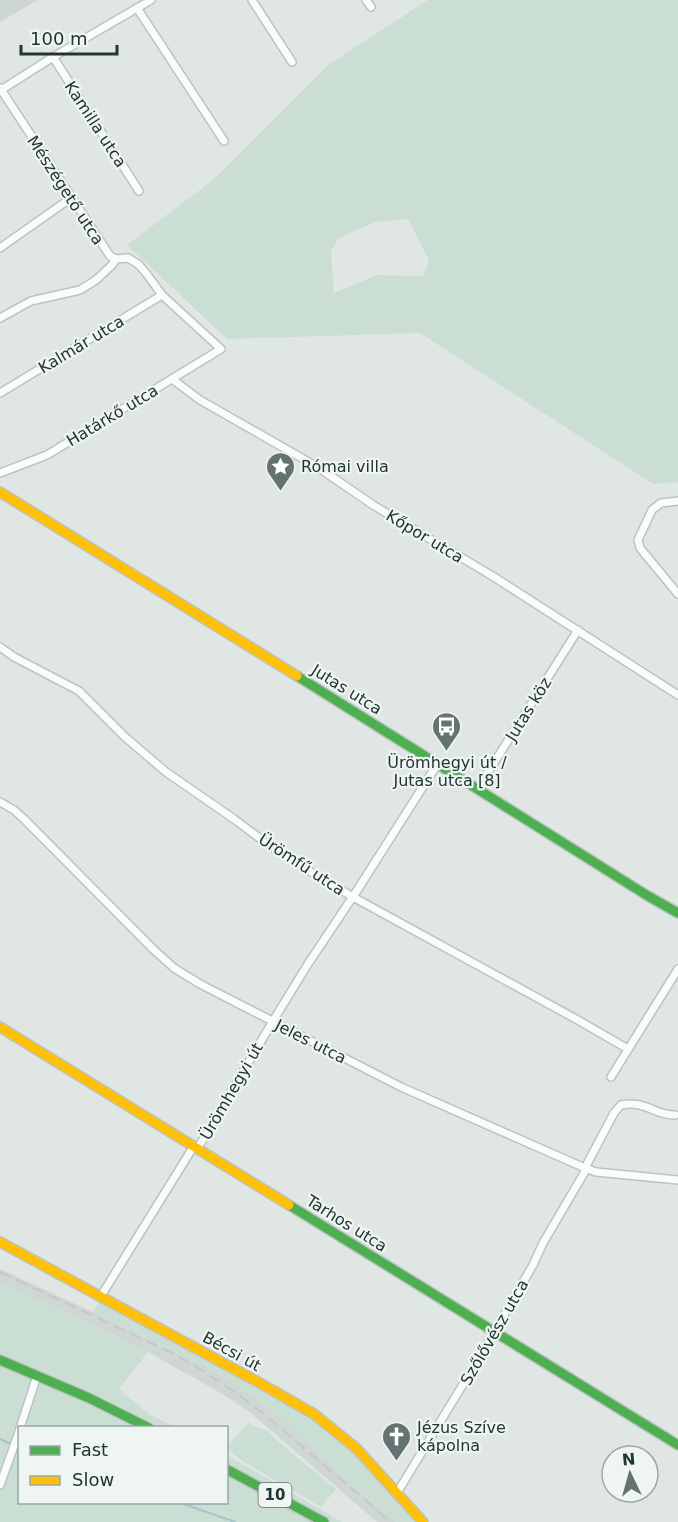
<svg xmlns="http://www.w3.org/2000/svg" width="678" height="1522" viewBox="0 0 678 1522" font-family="'DejaVu Sans',sans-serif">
  <rect width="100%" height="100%" fill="#e0e6e4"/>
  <!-- built -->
  <g fill="#cfd7d4">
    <path d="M0 0H38L0 22Z"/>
    <path d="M0 1269 106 1318 206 1367 236 1384 277 1415 360 1492 396 1522H377L252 1414 224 1395 148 1352 0 1282Z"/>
  </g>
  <!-- green -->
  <g fill="#cbded4" fill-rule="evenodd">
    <path d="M428 0H678V482L653 484 420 333 227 339 127 245 213 180 328 65ZM408 219 429 260 424 276 377 275 334 293 331 252 338 238 376 222Z"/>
    <path d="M0 1282 148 1352 119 1389 149 1414 175 1427 20 1428V1502H226L227 1455 342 1522H0Z"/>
    <path d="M98 1302 155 1330 329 1429 367 1464 366 1466 377 1478 379 1477 416 1522H396L360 1492 277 1415 236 1384 206 1367 94 1312Z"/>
    <path d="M250 1421 251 1425 268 1431 281 1444 336 1489 321 1507 242 1461 227 1448V1446Z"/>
  </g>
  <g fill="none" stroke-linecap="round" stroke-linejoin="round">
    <!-- stream -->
    <g stroke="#a4c4d0" stroke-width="2">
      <path d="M0 1439 11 1444"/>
      <path d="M178 1502 235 1522"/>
    </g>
    <defs>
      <g id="street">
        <path d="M252 0 292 62"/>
        <path d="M366 0 371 7"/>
        <path d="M137 8 224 141"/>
        <path d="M53 57 139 191"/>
        <path d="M0 88 110 256 116 259 128 258 138 264 146 273 162 295 221 349 47 455 0 473"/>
        <path d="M1 90 53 57 151 0"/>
        <path d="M0 248 71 198"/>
        <path d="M0 318 31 301 80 290 96 280 112 265 116 259"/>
        <path d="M172 379 200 400 319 468 373 505 494 577 678 695"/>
        <path d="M0 393 162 295"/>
        <path d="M678 501 661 503 652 510 638 540 640 548 678 594"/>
        <path d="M0 647 14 657 79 691 125 737 166 772 234 819 266 843 301 866 353 897 576 1019 628 1049"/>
        <path d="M478 788 578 630"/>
        <path d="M0 802 14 810 24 819 153 949 174 968 200 984 401 1087 585 1168 596 1172 678 1180"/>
        <path d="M611 1077 678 969"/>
        <path d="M585 1168 614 1113 621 1105C645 1100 654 1115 675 1115"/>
        <path d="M101 1296 192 1149 199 1146 273 1021 308 964 358 889 438 763"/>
        <path d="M20 1428 37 1376"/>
        <path d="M0 1485 20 1429"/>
        <path d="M397 1493 479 1358 533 1265 543 1243 587 1168"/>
      </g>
      <g id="fast">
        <path d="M297 676 648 896 678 913"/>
        <path d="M289 1205 678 1445"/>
        <path d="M0 1360 89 1398 149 1428"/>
        <path d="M226 1469 324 1522"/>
      </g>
      <g id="slow">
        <path d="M0 492 297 676"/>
        <path d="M0 1027 289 1205"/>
        <path d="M0 1242 258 1382 314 1414 357 1449 423 1522"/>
      </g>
    </defs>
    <!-- street casing -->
    <use href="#street" stroke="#bdc3c1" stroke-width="10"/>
    <!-- fast casing -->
    <use href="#fast" stroke="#bdc3c1" stroke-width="12"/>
    <!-- slow casing -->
    <use href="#slow" stroke="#bdc3c1" stroke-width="12"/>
    <!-- street -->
    <use href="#street" stroke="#fafbfb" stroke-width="7"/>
    <!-- fast -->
    <use href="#fast" stroke="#4caf50" stroke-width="9"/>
    <!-- slow -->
    <use href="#slow" stroke="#ffc107" stroke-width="9"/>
    <!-- rail -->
    <path stroke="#c6c8c8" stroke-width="2" stroke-dasharray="12 6" stroke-linecap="butt" d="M0 1272 170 1352 200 1369 229 1388 265 1415 391 1522"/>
  </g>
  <!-- icons -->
  <defs>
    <symbol id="sight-pin" viewBox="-11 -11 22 30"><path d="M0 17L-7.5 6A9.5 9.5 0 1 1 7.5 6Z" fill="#647371" stroke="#eef5f2"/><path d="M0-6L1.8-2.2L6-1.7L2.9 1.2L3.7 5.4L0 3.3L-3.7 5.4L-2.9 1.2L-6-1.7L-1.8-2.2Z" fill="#fff"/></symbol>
    <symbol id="bus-pin" viewBox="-11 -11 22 30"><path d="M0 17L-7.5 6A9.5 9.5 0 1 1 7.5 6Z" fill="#647371" stroke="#eef5f2"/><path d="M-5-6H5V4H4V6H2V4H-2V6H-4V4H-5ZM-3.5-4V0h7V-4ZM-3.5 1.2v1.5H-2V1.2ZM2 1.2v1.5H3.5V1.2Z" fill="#fff"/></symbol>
    <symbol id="church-pin" viewBox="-11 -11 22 30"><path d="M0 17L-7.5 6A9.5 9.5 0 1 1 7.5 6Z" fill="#647371" stroke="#eef5f2"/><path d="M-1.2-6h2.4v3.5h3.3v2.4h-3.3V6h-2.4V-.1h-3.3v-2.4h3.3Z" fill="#fff"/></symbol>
  </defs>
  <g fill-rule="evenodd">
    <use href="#sight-pin" x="264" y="450" width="33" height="45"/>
    <use href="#bus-pin" x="430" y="710" width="33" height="45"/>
    <use href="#church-pin" x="380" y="1420" width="33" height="45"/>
  </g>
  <g text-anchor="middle" stroke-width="4.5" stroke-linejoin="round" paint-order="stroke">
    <!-- shield labels -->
    <rect fill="#eef5f2" stroke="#5e6f6c" stroke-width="1.5" x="258.5" y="1483" width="33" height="24" rx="4.5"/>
    <g font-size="15" font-weight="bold" fill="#213533">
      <text x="275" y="1500">10</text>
    </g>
    <!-- street labels -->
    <g font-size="16" fill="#213533" stroke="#eef5f2">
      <text transform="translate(96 124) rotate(57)" y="6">Kamilla utca</text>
      <text transform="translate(66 190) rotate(57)" y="6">Mészégető utca</text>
      <text transform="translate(81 344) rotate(-31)" y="6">Kalmár utca</text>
      <text transform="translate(112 415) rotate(-31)" y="6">Határkő utca</text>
      <text transform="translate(425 536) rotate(31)" y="6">Kőpor utca</text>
      <text transform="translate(347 689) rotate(32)" y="6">Jutas utca</text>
      <text transform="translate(528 709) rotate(-58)" y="6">Jutas köz</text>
      <text transform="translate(302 864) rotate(33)" y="6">Ürömfű utca</text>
      <text transform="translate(311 1041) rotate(27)" y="6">Jeles utca</text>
      <text transform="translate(231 1091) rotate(-60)" y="6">Ürömhegyi út</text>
      <text transform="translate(347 1223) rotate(32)" y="6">Tarhos utca</text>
      <text transform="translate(494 1332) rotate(-60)" y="6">Szőlővész utca</text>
      <text transform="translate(232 1351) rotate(29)" y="6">Bécsi út</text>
    </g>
    <!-- poi labels -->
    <g font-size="16" fill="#213533" stroke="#eef5f2" text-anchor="start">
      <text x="301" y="472">Római villa</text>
      <text x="447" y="768" text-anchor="middle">Ürömhegyi út /<tspan x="447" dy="18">Jutas utca [8]</tspan></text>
      <text x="417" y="1433">Jézus Szíve<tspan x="417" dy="18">kápolna</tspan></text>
    </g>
  </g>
  <!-- legend -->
  <rect x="18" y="1426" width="210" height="78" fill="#eef5f2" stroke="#9ca8a6" stroke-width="1.5"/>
  <rect x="30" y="1446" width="30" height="9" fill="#4caf50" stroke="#9ca8a6" stroke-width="1.5"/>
  <text x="72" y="1456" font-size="18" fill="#213533">Fast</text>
  <rect x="30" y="1476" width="30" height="9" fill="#ffc107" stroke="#9ca8a6" stroke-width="1.5"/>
  <text x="72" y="1486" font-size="18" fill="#213533">Slow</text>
  <!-- north arrow -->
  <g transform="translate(630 1474) rotate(355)"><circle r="28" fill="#eef5f2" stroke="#9ca8a6" stroke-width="1.5"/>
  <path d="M0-4.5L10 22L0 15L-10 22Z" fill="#647371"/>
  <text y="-9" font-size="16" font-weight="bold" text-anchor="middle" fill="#213533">N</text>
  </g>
  <!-- scale -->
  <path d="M21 45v9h96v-9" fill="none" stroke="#213533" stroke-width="3"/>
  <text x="30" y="45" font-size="18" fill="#213533" stroke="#eef5f2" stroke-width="4.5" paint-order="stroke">100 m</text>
</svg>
